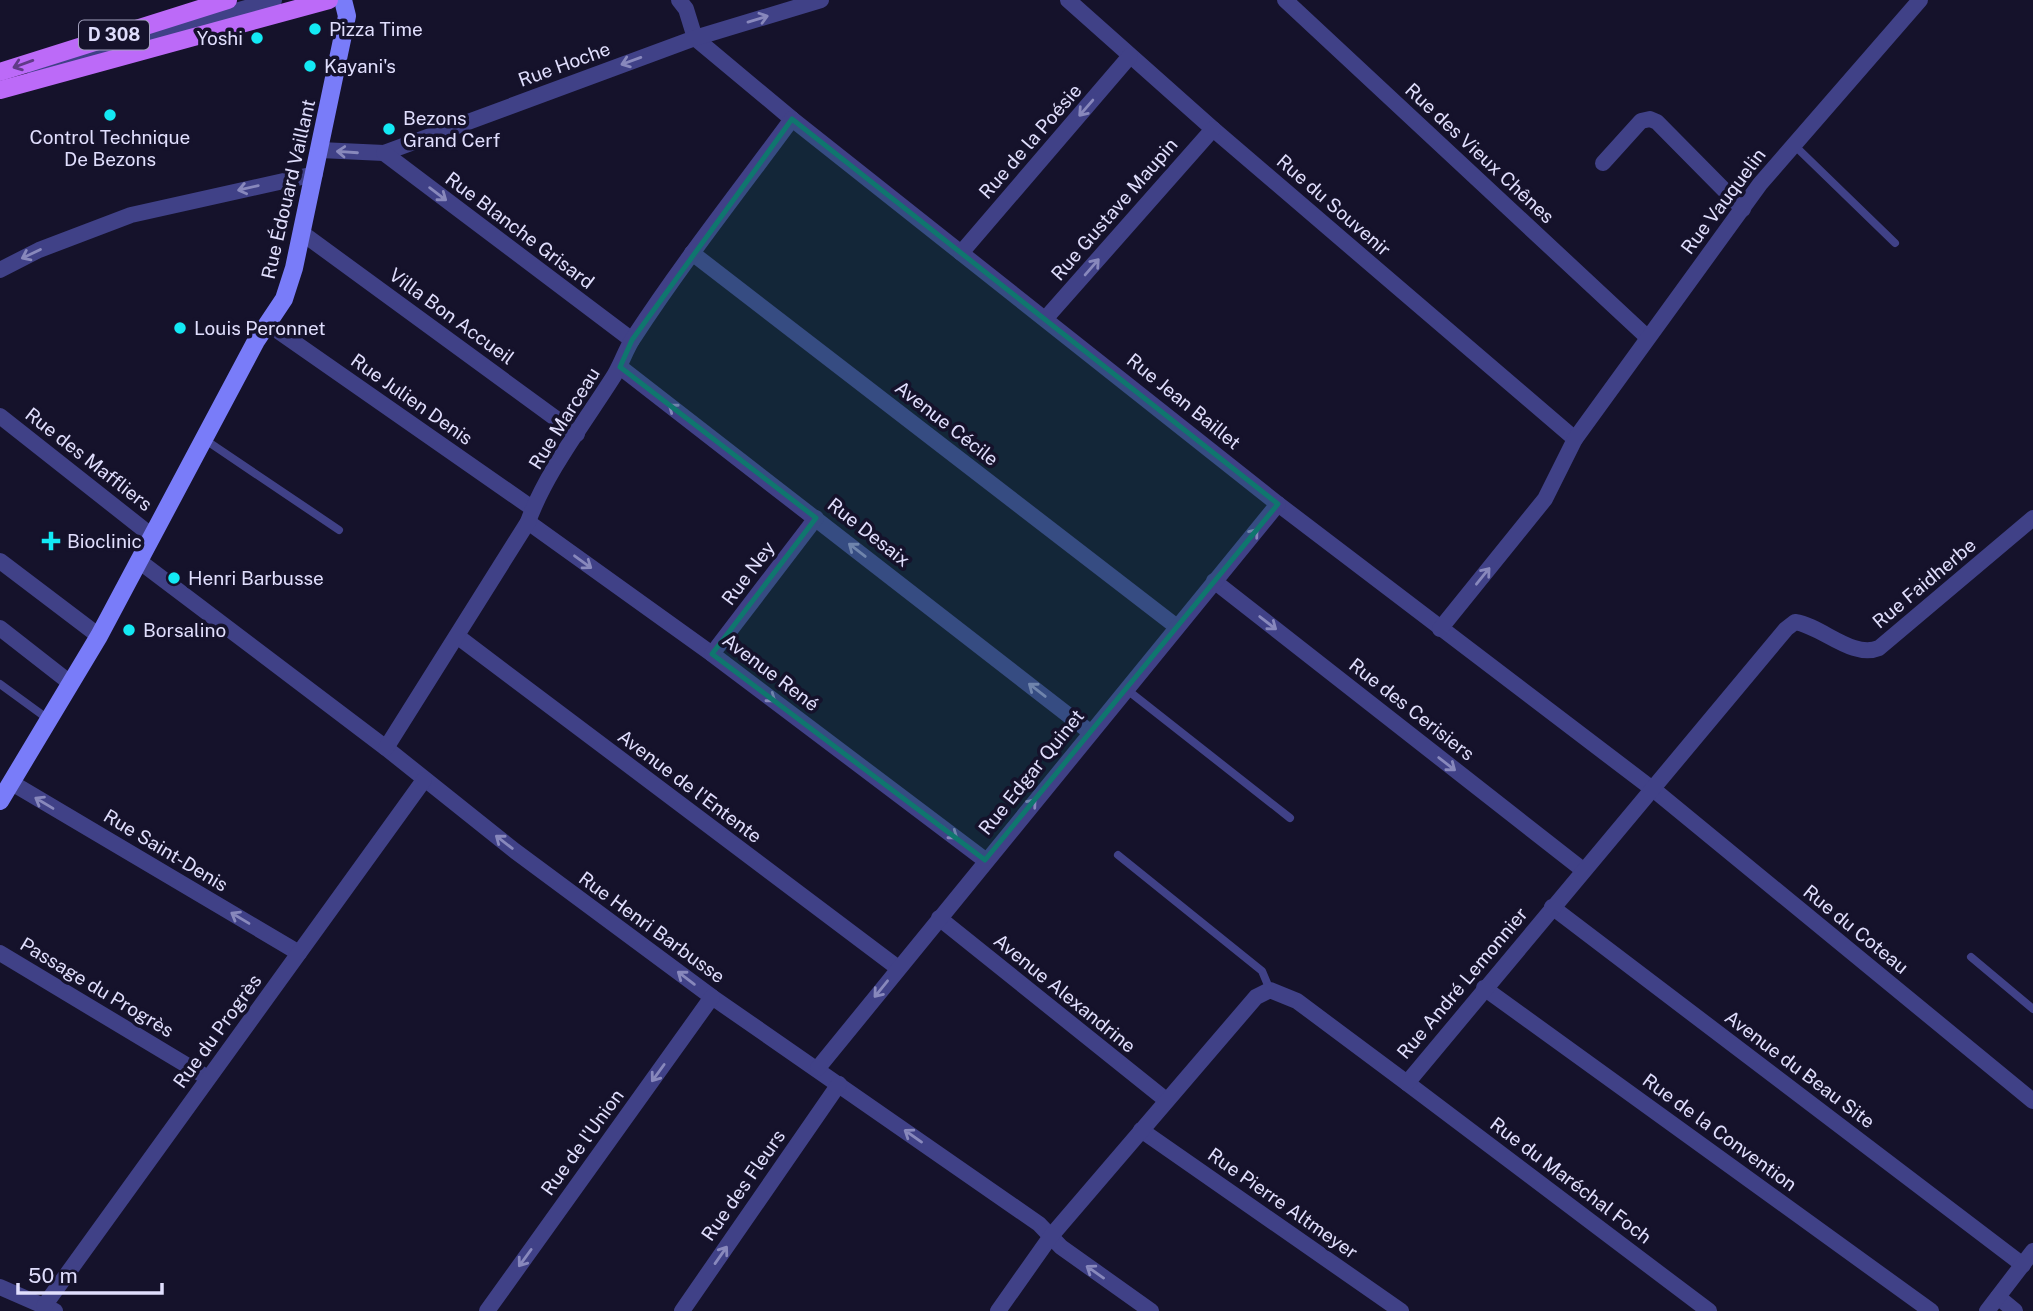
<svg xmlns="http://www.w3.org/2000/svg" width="2033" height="1311" viewBox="0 0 2033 1311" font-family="'Public Sans',sans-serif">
  <rect width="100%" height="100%" fill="#15122b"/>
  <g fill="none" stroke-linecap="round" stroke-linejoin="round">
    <!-- lane -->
    <g stroke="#404187" stroke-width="8">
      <path d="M1794 145 1895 243"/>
      <path d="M204 439 339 530"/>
      <path d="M0 684 48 719"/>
      <path d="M1126 689 1290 818"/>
      <path d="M1118 855 1262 971 1270 990"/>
      <path d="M1971 957 2033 1009"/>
    </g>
    <!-- street -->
    <g stroke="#404187" stroke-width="16">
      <path d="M679 0 686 9 695 38"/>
      <path d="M1068 0 1213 129 1575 439"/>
      <path d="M1285 0 1647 337"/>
      <path d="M695 38 792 119 1278 504 1659 794 2033 1101"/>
      <path d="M35 76 65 60 274 0"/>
      <path d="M320 150 384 153 695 38 821 0"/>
      <path d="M384 153 632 340"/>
      <path d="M1603 163 1641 121 1650 119 1657 122 1743 209"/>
      <path d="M302 233 577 434"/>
      <path d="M692 253 1177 627"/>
      <path d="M961 253 1130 56"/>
      <path d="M0 270 39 250 131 215 315 174"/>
      <path d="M1046 318 1213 129"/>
      <path d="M268 324 532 508"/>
      <path d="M620 367 1090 732"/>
      <path d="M0 416 152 536"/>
      <path d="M528 522 712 654 985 860"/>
      <path d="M0 561 99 636"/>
      <path d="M139 561 386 748 515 851 712 997 1039 1224 1061 1247 1151 1311"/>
      <path d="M1214 581 1583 870"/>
      <path d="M0 628 69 682"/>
      <path d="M1440 629 1545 499 1575 439 1760 184 1920 0"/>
      <path d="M457 636 898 968"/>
      <path d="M712 654 816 518"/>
      <path d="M386 748 528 522C545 474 584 423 612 379 621 366 625 350 634 337 683 262 739 191 792 119"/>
      <path d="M12 783 299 953"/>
      <path d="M1552 907 2023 1265"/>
      <path d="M939 918 1166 1100"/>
      <path d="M0 953 208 1078"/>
      <path d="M1484 988 1931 1311"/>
      <path d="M818 1068 1278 504"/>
      <path d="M1407 1083 1709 1311"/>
      <path d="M1141 1130 1401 1311"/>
      <path d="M0 1287 55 1311"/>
      <path d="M1998 1297 2015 1311"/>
      <path d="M44 1306 424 780"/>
      <path d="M487 1311 712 997"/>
      <path d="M682 1311 839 1084"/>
      <path d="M998 1311 1051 1236 1256 997 1270 990 1297 1001 1407 1083 1786 629 1795 622C1822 626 1852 659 1879 648L2033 518"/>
      <path d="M1987 1311 2033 1251"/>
    </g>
    <!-- secondary -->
    <path stroke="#797cf9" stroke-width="18" d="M0 801 99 636 256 341 284 299 294 268 347 16 343 0"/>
    <!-- primary -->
    <g stroke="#bc6af8" stroke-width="18">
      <path d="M0 72 228 0"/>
      <path d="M0 90 329 0"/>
    </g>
  </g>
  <!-- one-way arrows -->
  <defs><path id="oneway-shaft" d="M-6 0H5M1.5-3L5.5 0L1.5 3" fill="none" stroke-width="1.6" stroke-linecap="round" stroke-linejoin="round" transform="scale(1.75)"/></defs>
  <g stroke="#8888bc">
    <use href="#oneway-shaft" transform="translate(758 19) rotate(-17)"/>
    <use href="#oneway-shaft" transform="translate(631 61) rotate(160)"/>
    <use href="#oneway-shaft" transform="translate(1086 108) rotate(131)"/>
    <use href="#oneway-shaft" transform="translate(347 152) rotate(-176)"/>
    <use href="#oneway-shaft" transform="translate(248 188) rotate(167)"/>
    <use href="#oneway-shaft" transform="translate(438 194) rotate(37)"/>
    <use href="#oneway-shaft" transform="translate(31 254) rotate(154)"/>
    <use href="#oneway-shaft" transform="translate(1092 267) rotate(-49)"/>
    <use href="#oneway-shaft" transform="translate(677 411) rotate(-142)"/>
    <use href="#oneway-shaft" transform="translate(1251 537) rotate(-51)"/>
    <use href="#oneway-shaft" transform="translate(857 550) rotate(-142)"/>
    <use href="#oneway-shaft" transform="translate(583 562) rotate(36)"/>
    <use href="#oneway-shaft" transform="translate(1483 576) rotate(-51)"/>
    <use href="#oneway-shaft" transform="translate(1268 623) rotate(38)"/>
    <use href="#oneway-shaft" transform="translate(1037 690) rotate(-142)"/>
    <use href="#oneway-shaft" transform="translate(767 695) rotate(37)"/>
    <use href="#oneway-shaft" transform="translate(1447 764) rotate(38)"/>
    <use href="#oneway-shaft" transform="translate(44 803) rotate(-149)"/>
    <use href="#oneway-shaft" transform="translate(1029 807) rotate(-51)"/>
    <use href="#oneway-shaft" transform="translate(949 832) rotate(37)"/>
    <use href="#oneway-shaft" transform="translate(504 842) rotate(-142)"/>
    <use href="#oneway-shaft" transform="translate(240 918) rotate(-149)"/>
    <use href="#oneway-shaft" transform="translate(686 978) rotate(-143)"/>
    <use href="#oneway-shaft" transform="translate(881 989) rotate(129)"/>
    <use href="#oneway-shaft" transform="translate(658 1073) rotate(126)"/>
    <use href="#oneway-shaft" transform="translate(913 1136) rotate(-145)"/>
    <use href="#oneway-shaft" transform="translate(721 1255) rotate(-55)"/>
    <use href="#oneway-shaft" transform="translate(525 1258) rotate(126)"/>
    <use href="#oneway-shaft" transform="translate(1095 1272) rotate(-145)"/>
  </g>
  <use stroke="#603a87" href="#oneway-shaft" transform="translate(23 64) rotate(160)"/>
  <!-- marked area -->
  <path fill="#0f766e" fill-opacity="0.2" stroke="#0f766e" stroke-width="5" stroke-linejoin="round" d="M792 119 1278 504 985 860 712 654 816 518 620 367 632 340Z"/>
  <!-- markers -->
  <g fill="#13e9f4" stroke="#15122b" stroke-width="2.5">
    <circle cx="315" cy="29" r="7"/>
    <circle cx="257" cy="38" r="7"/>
    <circle cx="310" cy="66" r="7"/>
    <circle cx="110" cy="115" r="7"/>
    <circle cx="389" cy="129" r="7"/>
    <circle cx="180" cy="328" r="7"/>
    <path d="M47.5 530.5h7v7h7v7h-7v7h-7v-7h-7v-7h7z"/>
    <circle cx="174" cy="578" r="7"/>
    <circle cx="129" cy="630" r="7"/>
  </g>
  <g text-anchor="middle" stroke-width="7" stroke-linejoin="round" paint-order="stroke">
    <!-- shield labels -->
    <rect fill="#15122b" stroke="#a3a1be" stroke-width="2" x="79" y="20.5" width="70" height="29" rx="5"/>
    <g font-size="18" font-weight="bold" fill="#e0defd">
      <text x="114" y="41">D 308</text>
    </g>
    <!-- poi labels -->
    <g font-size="19" fill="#e0defd" stroke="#15122b" text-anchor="start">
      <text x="329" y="36">Pizza Time</text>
      <text x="243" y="45" text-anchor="end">Yoshi</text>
      <text x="324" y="73">Kayani's</text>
      <text x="403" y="125">Bezons<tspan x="403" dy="22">Grand Cerf</tspan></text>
      <text x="110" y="144" text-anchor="middle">Control Technique<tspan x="110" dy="22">De Bezons</tspan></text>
      <text x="194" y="335">Louis Peronnet</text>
      <text x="67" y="548">Bioclinic</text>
      <text x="188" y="585">Henri Barbusse</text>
      <text x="143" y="637">Borsalino</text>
    </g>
    <!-- street labels -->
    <g font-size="19" fill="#e0defd" stroke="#15122b">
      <text transform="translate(564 64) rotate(-20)" y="7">Rue Hoche</text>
      <text transform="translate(1030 141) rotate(-49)" y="7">Rue de la Poésie</text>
      <text transform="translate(1480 153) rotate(43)" y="7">Rue des Vieux Chênes</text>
      <text transform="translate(288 189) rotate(-77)" y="7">Rue Édouard Vaillant</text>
      <text transform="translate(1723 201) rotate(-53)" y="7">Rue Vauquelin</text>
      <text transform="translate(1334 205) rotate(41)" y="7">Rue du Souvenir</text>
      <text transform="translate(1114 209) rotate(-49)" y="7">Rue Gustave Maupin</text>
      <text transform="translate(520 230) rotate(37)" y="7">Rue Blanche Grisard</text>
      <text transform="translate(452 316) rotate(36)" y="7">Villa Bon Accueil</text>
      <text transform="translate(412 399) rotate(35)" y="7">Rue Julien Denis</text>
      <text transform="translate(1184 401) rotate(39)" y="7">Rue Jean Baillet</text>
      <text transform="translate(564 418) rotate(-58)" y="7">Rue Marceau</text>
      <text transform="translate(947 423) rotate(38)" y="7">Avenue Cécile</text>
      <text transform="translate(89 459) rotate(38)" y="7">Rue des Maffliers</text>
      <text transform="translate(869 532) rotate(38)" y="7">Rue Desaix</text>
      <text transform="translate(748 573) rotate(-53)" y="7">Rue Ney</text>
      <text transform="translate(1924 583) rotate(-40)" y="7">Rue Faidherbe</text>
      <text transform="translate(771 672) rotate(37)" y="7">Avenue René</text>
      <text transform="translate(1412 709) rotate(38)" y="7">Rue des Cerisiers</text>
      <text transform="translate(1031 772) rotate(-51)" y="7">Rue Edgar Quinet</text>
      <text transform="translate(690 786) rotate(37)" y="7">Avenue de l'Entente</text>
      <text transform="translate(166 850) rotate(31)" y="7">Rue Saint-Denis</text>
      <text transform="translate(652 927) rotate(36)" y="7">Rue Henri Barbusse</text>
      <text transform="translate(1856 929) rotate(39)" y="7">Rue du Coteau</text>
      <text transform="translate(1462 983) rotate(-50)" y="7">Rue André Lemonnier</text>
      <text transform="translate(97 987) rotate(31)" y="7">Passage du Progrès</text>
      <text transform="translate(1065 993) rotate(39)" y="7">Avenue Alexandrine</text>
      <text transform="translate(217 1031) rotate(-54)" y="7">Rue du Progrès</text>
      <text transform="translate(1800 1069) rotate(37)" y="7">Avenue du Beau Site</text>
      <text transform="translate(1720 1132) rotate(36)" y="7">Rue de la Convention</text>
      <text transform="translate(582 1142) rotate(-54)" y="7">Rue de l'Union</text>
      <text transform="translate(1571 1180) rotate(37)" y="7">Rue du Maréchal Foch</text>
      <text transform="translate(743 1185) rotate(-55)" y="7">Rue des Fleurs</text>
      <text transform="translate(1283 1203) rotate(35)" y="7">Rue Pierre Altmeyer</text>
    </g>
  </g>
  <!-- scale -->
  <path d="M18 1283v10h144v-10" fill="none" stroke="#e0defd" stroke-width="3.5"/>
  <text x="28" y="1283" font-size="21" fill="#e0defd" stroke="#15122b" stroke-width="5" paint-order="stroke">50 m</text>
</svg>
